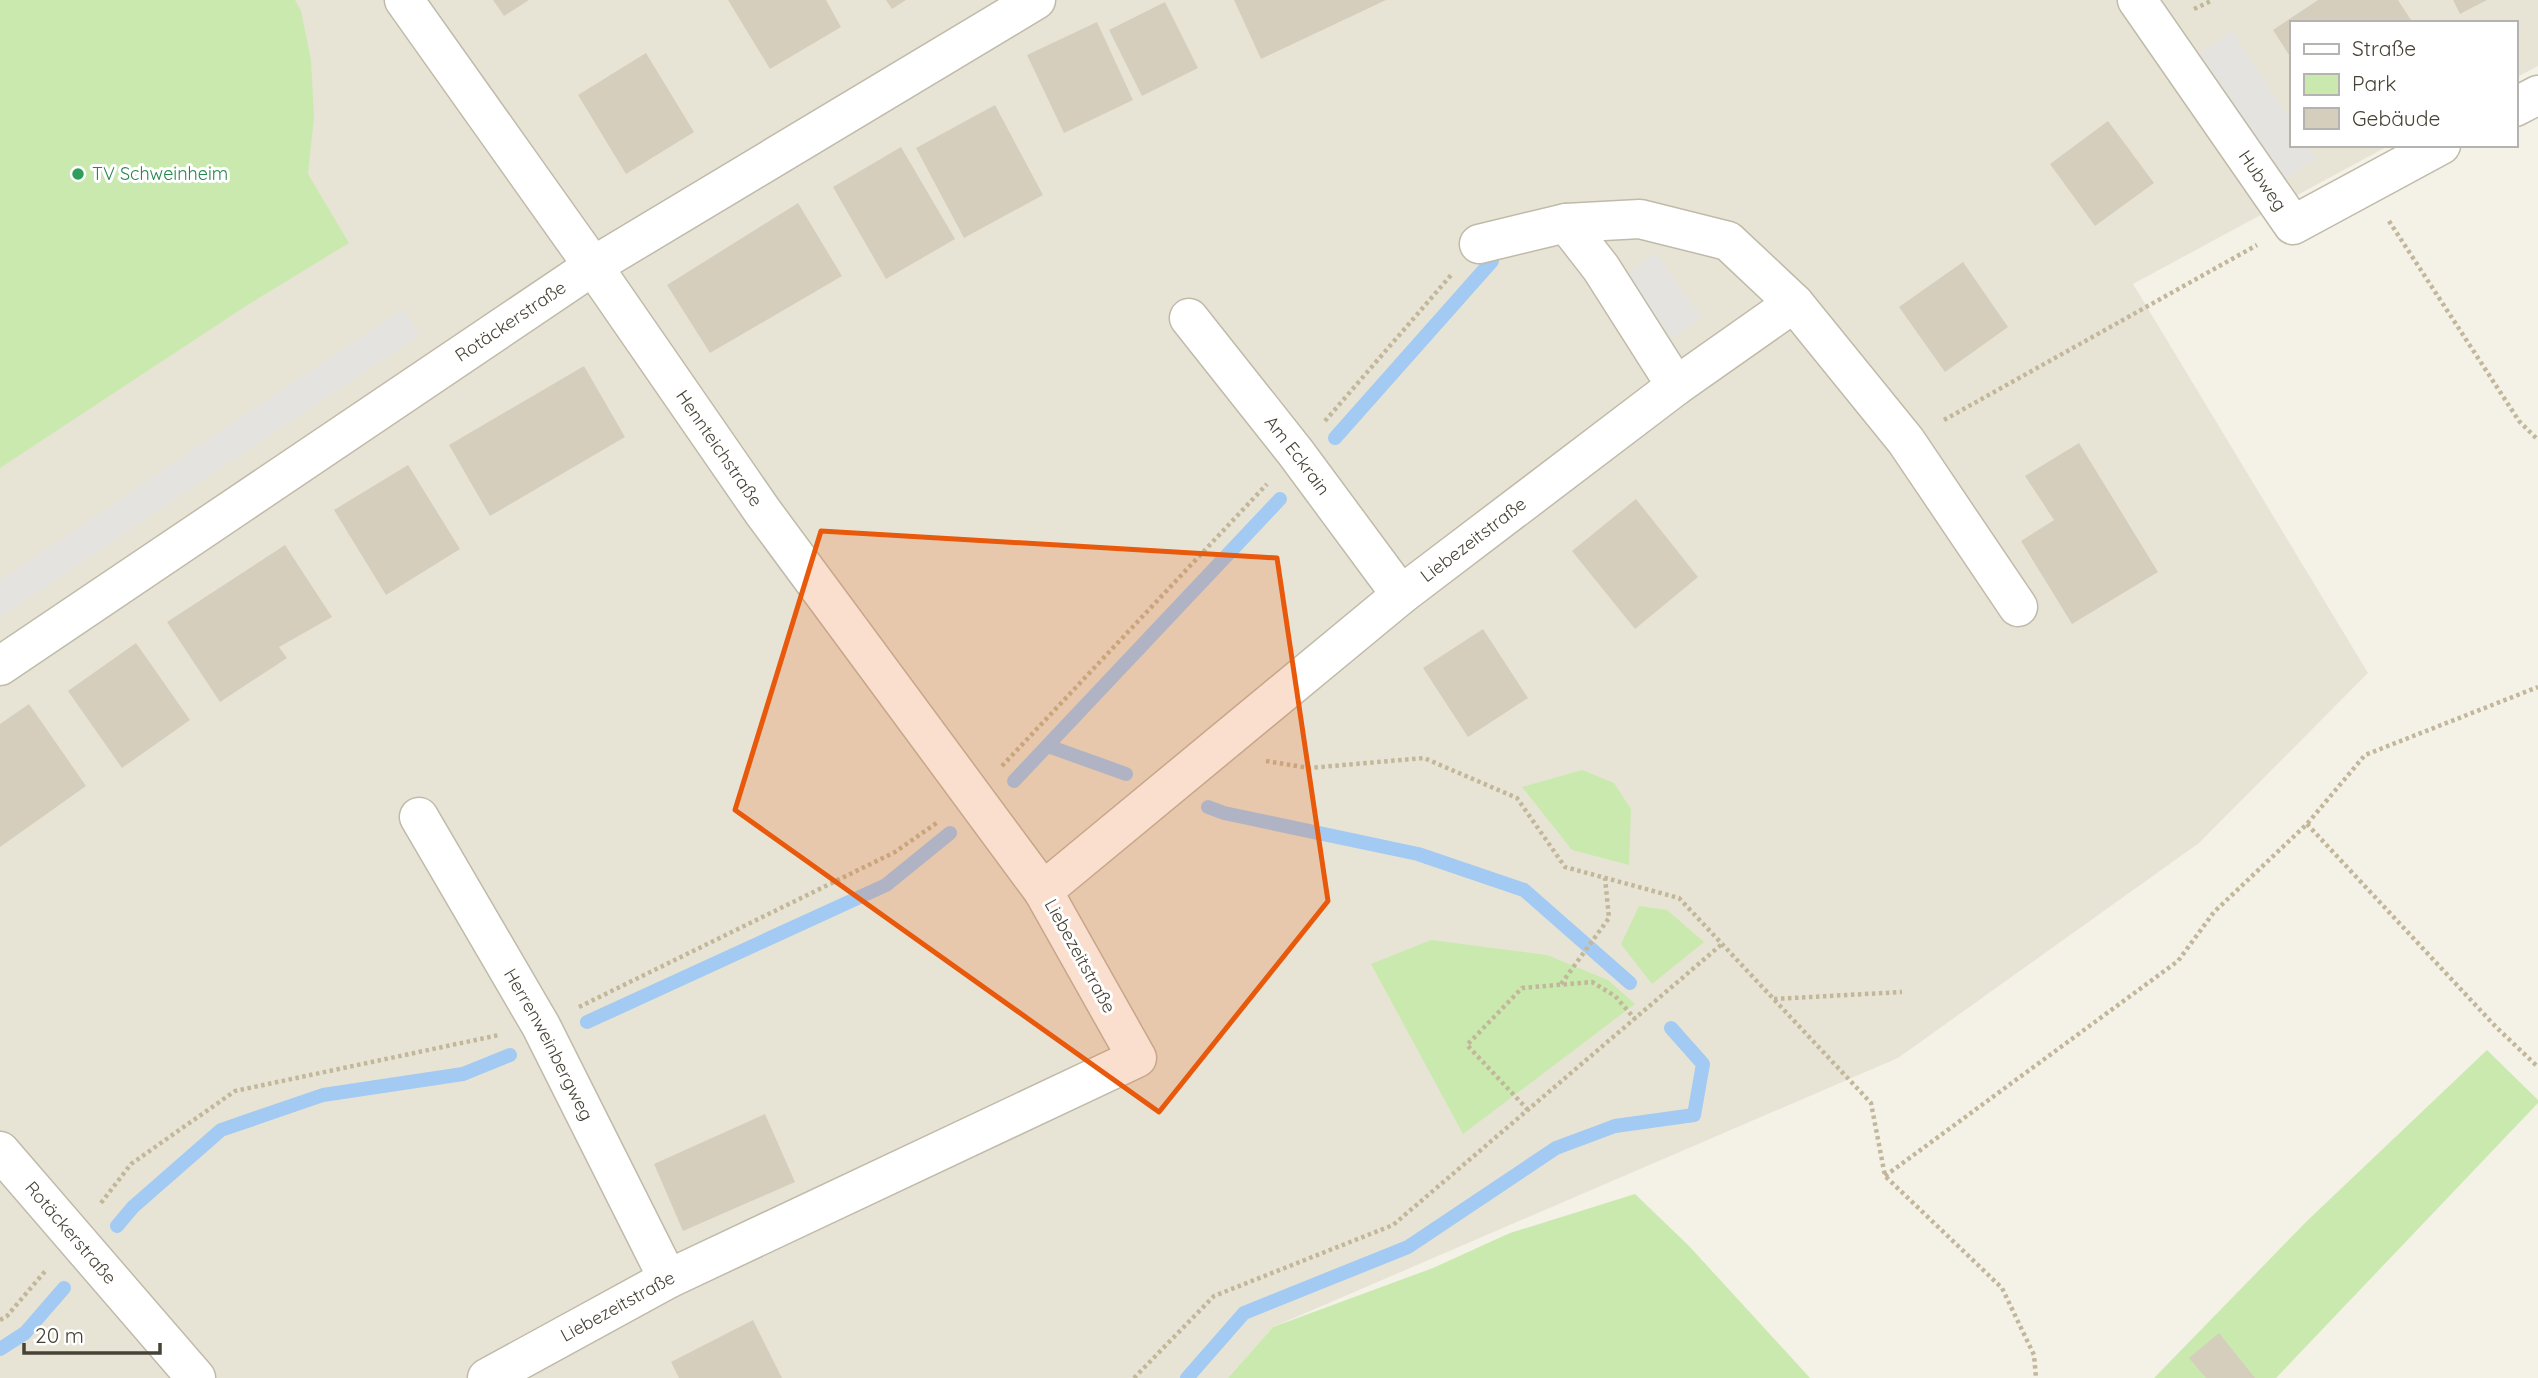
<svg xmlns="http://www.w3.org/2000/svg" width="2538" height="1378" viewBox="0 0 2538 1378" font-family="Quicksand,sans-serif">
  <rect width="100%" height="100%" fill="#f4f1e7"/>
  <!-- residential -->
  <path fill="#e8e4d5" d="M0 0H2538V66L2515 78V23H2291V145H2390L2133 284 2368 673 2199 843 1898 1058 1273 1327 1228 1378H0Z"/>
  <!-- green -->
  <g fill="#cae9af">
    <path d="M0 0H295L301 11 311 60 314 117 308 174 349 243 246 306 0 468Z"/>
    <path d="M1582 770 1614 783 1631 809 1629 865 1572 850 1522 787Z"/>
    <path d="M1639 906 1667 910 1704 942 1652 984 1621 944Z"/>
    <path d="M1431 940 1547 955 1608 980 1635 1004 1463 1134 1371 964Z"/>
    <path d="M2487 1050 2538 1100V1103L2276 1378H2154L2307 1221Z"/>
    <path d="M1635 1194 1689 1246 1810 1378H1228L1273 1327 1433 1268 1510 1233Z"/>
  </g>
  <!-- parking -->
  <g fill="#e5e3df">
    <path d="M2232 31 2291 120V145H2308L2316 158 2284 180 2200 53Z"/>
    <path d="M1656 253 1702 318 1672 339 1627 273Z"/>
    <path d="M402 309 420 335 0 617V580Z"/>
  </g>
  <g fill="none" stroke-linecap="round" stroke-linejoin="round">
    <!-- stream -->
    <g stroke="#a2caf2" stroke-width="14">
      <path d="M1335 438 1492 261"/>
      <path d="M1048 746 1126 774"/>
      <path d="M1014 781 1280 499"/>
      <path d="M1208 807 1224 813 1418 854 1524 890 1630 983"/>
      <path d="M587 1022 886 885 950 833"/>
      <path d="M117 1226 133 1207 221 1130 323 1095 463 1074 510 1055"/>
      <path d="M0 1349 25 1333 64 1288"/>
      <path d="M1187 1378 1244 1313 1408 1247 1556 1148 1615 1126 1694 1115 1703 1064 1671 1028"/>
    </g>
  </g>
  <!-- building -->
  <g fill="#d6cebc">
    <path d="M493 0H529L504 16Z"/>
    <path d="M728 0H826L841 27 770 69Z"/>
    <path d="M886 0H906L892 9Z"/>
    <path d="M1234 0H1386L1261 59Z"/>
    <path d="M2318 0H2398L2413 23H2291V58L2273 30Z"/>
    <path d="M2453 0H2487L2460 14Z"/>
    <path d="M1165 2 1198 68 1142 96 1109 30Z"/>
    <path d="M1097 22 1133 100 1064 133 1027 55Z"/>
    <path d="M646 53 694 132 626 174 578 95Z"/>
    <path d="M995 105 1043 195 964 238 916 148Z"/>
    <path d="M2108 121 2154 183 2095 226 2050 164Z"/>
    <path d="M901 147 955 239 886 279 833 187Z"/>
    <path d="M798 203 842 276 710 353 667 285Z"/>
    <path d="M1963 262 2008 327 1945 372 1899 307Z"/>
    <path d="M584 366 625 437 490 516 449 445Z"/>
    <path d="M2079 443 2158 572 2072 624 2021 541 2054 520 2025 476Z"/>
    <path d="M408 465 460 549 386 595 334 510Z"/>
    <path d="M1636 499 1698 577 1635 629 1572 551Z"/>
    <path d="M285 545 332 617 279 647 287 658 220 702 167 622Z"/>
    <path d="M1483 629 1528 698 1468 737 1423 668Z"/>
    <path d="M136 643 190 720 122 768 68 691Z"/>
    <path d="M29 704 86 786 0 847V724Z"/>
    <path d="M765 1114 795 1182 683 1231 654 1164Z"/>
    <path d="M753 1320 782 1378H679L671 1362Z"/>
    <path d="M2219 1333 2255 1378H2206L2189 1358Z"/>
  </g>
  <g fill="none" stroke-linecap="round" stroke-linejoin="round">
    <defs>
      <g id="minor">
        <path id="s1" d="M404 0 593 266 763 512 1043 891"/>
        <path id="s2" d="M2137 0 2293 225 2441 145"/>
        <path d="M2515 107 2538 95"/>
        <path d="M1566 223 1601 268 1676 386"/>
        <path d="M1479 244 1566 223 1640 219 1728 241 1794 303"/>
        <path id="s3" d="M1189 318 1296 453 1401 595"/>
        <path id="s4" d="M0 666 593 266 1036 0"/>
        <path id="s5" d="M419 817 541 1026 668 1279"/>
        <path id="s6" d="M0 1151 196 1378"/>
        <path id="s7" d="M487 1378 668 1279 1137 1058 1043 891 1401 595 1676 386 1794 303 1906 441 2018 607"/>
      </g>
    </defs>
    <!-- minor casing -->
    <use href="#minor" stroke="#c0baa9" stroke-width="41"/>
    <!-- path -->
    <g stroke="#c2b79a" stroke-width="4.5" stroke-dasharray="3.5 3.5" stroke-linecap="butt">
      <path d="M2194 9 2213 0"/>
      <path d="M2389 221 2519 421 2538 440"/>
      <path d="M1944 420 2257 245"/>
      <path d="M1325 421 1452 274"/>
      <path d="M1266 761 1309 768 1424 758 1517 798 1565 867 1679 898 1871 1103 1885 1176 2002 1288 2034 1355 2036 1378"/>
      <path d="M1002 766 1267 484"/>
      <path d="M2307 824 2496 1027 2538 1067"/>
      <path d="M1561 984 1609 918 1605 878"/>
      <path d="M1774 999 1902 992"/>
      <path d="M579 1007 895 852 938 822"/>
      <path d="M1528 1110 1467 1045 1522 988 1592 982 1615 996 1635 1019"/>
      <path d="M1885 1176 2178 961 2214 912 2307 824 2365 755 2538 687"/>
      <path d="M101 1203 131 1164 235 1091 499 1035"/>
      <path d="M0 1320 7 1316 47 1269"/>
      <path d="M1134 1378 1214 1296 1393 1225 1722 944"/>
    </g>
    <!-- minor -->
    <use href="#minor" stroke="#fff" stroke-width="38"/>
  </g>
  <!-- marked area -->
  <path fill="#e8590c" fill-opacity="0.2" stroke="#e8590c" stroke-width="5" stroke-linejoin="round" d="M821 531 1277 558 1328 901 1159 1112 735 810Z"/>
  <!-- markers -->
  <circle fill="#2e9e5b" stroke="#fff" stroke-width="2.5" cx="78" cy="174" r="7"/>
  <g text-anchor="middle" stroke-width="6" stroke-linejoin="round" paint-order="stroke">
    <!-- leisure labels -->
    <g font-size="18" fill="#27864d" stroke="#fff" text-anchor="start">
      <text x="92" y="180">TV Schweinheim</text>
    </g>
    <!-- street labels -->
    <g font-size="18" fill="#474236" stroke="#fff">
      <text dy="6" stroke="none"><textPath href="#s2" startOffset="220">Hubweg</textPath></text>
      <text dy="6" stroke="none"><textPath href="#s4" startOffset="616">Rotäckerstraße</textPath></text>
      <text dy="6" stroke="none"><textPath href="#s1" startOffset="548">Hennteichstraße</textPath></text>
      <text dy="6" stroke="none"><textPath href="#s3" startOffset="175">Am Eckrain</textPath></text>
      <text dy="6" stroke="none"><textPath href="#s7" startOffset="1472">Liebezeitstraße</textPath></text>
      <text transform="translate(1080 956) rotate(61)" y="6">Liebezeitstraße</text>
      <text dy="6" stroke="none"><textPath href="#s5" startOffset="262">Herrenweinbergweg</textPath></text>
      <text dy="6" stroke="none"><textPath href="#s6" startOffset="108">Rotäckerstraße</textPath></text>
      <text dy="6" stroke="none"><textPath href="#s7" startOffset="149">Liebezeitstraße</textPath></text>
    </g>
  </g>
  <!-- legend -->
  <rect x="2290" y="21" width="228" height="126" fill="#ffffff" stroke="#b5b3af" stroke-width="2"/>
  <rect x="2304" y="44" width="35" height="10" fill="#ffffff" stroke="#b5b3af" stroke-width="2"/>
  <text x="2352" y="56" font-size="21" fill="#474236">Straße</text>
  <rect x="2304" y="74" width="35" height="21" fill="#cae9af" stroke="#b5b3af" stroke-width="2"/>
  <text x="2352" y="91" font-size="21" fill="#474236">Park</text>
  <rect x="2304" y="108" width="35" height="21" fill="#d6cebc" stroke="#b5b3af" stroke-width="2"/>
  <text x="2352" y="126" font-size="21" fill="#474236">Gebäude</text>
  <!-- scale -->
  <path d="M24 1343v10h136v-10" fill="none" stroke="#474236" stroke-width="3.5"/>
  <text x="35" y="1343" font-size="21" fill="#474236" stroke="#ffffff" stroke-width="5" paint-order="stroke">20 m</text>
</svg>
